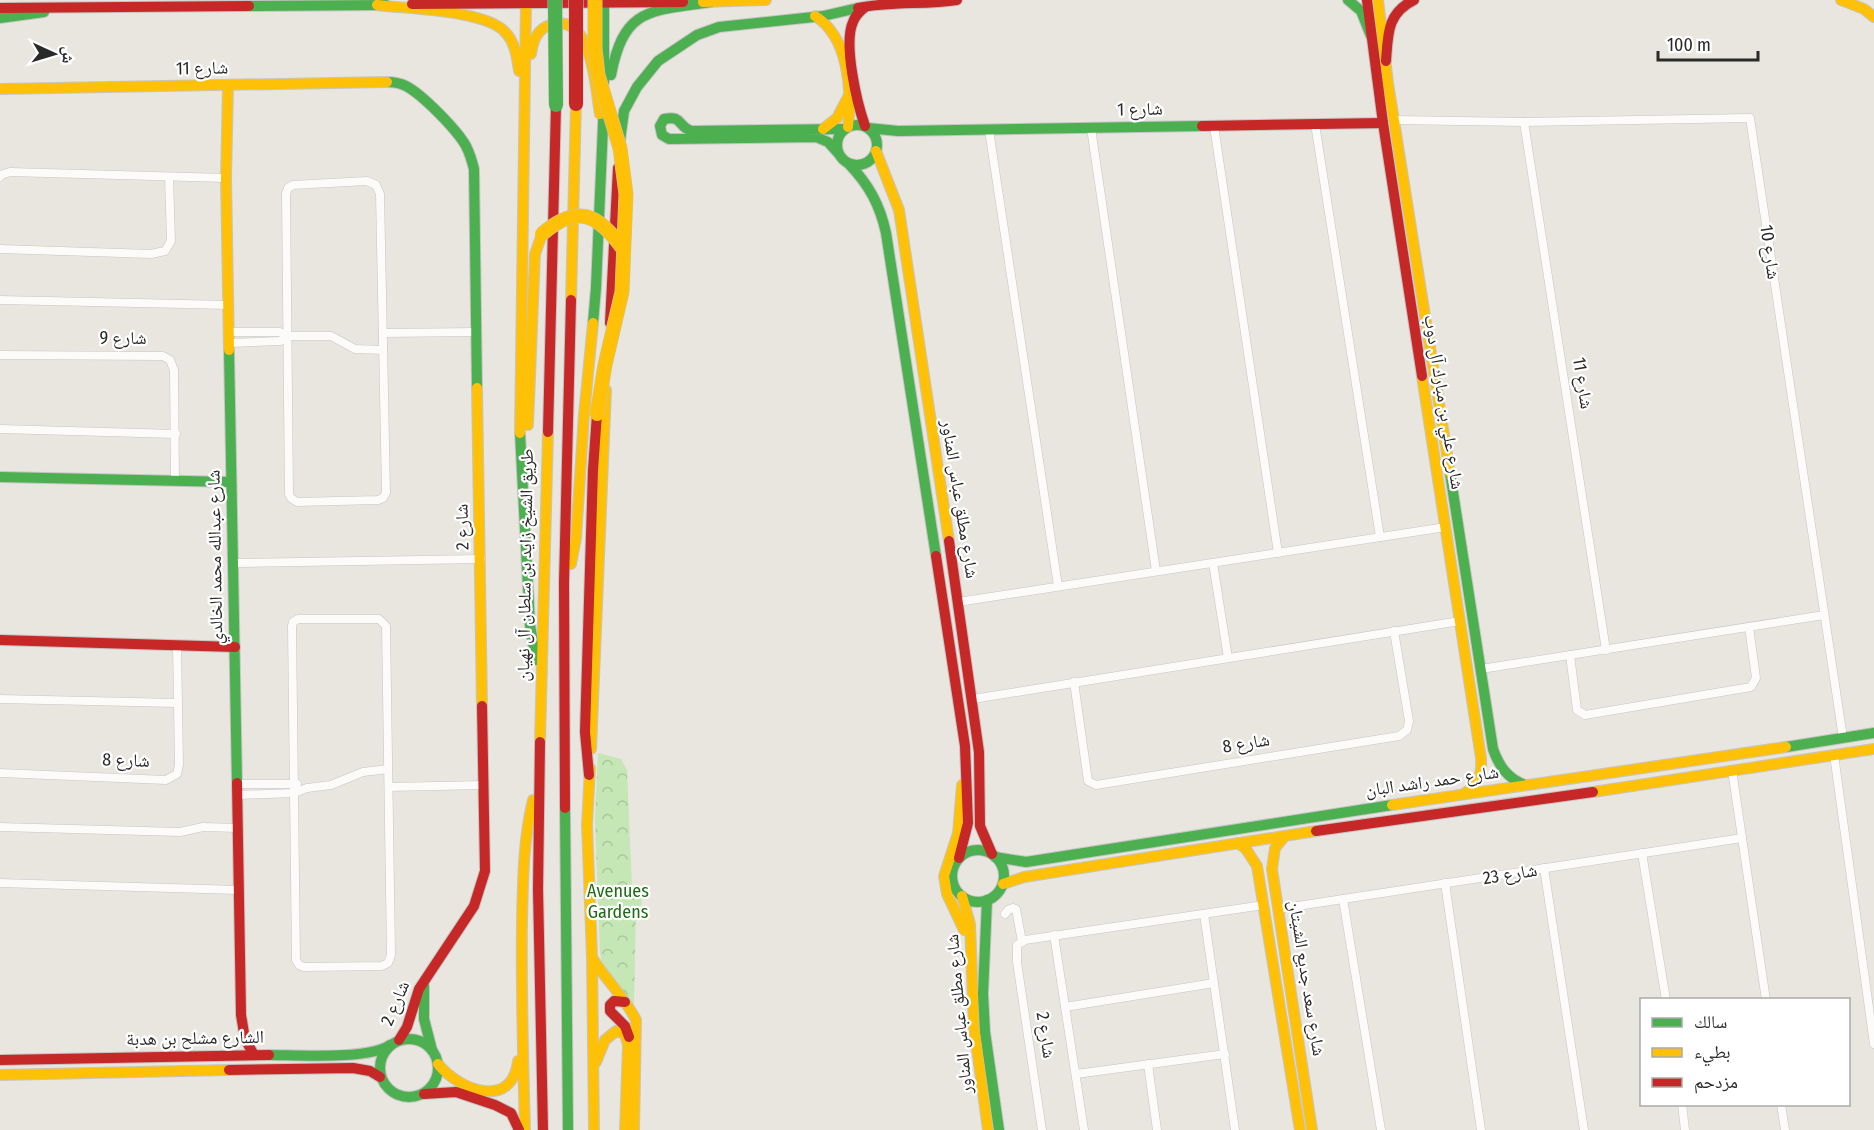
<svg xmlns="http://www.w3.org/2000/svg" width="1874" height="1130" viewBox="0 0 1874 1130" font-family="'Fira Sans Condensed','Noto Naskh Arabic',sans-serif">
  <defs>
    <pattern id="park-crowns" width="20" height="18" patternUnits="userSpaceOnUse" patternTransform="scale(1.5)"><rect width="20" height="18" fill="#c4e7b5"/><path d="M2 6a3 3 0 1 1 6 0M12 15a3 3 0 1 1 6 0" fill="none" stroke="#a9c69c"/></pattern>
  </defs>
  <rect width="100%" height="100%" fill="#e9e6df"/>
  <!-- park -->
  <path fill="url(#park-crowns)" d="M598 753 621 759 627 770 632 887 641 898 642 904 636 909 634 1005 604 969 600 954 595 819Z"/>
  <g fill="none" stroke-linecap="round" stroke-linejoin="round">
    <defs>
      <g id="street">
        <path d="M1394 120 1524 122 1750 118 1843 738"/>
        <path d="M1524 122 1606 650"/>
        <path d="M1315 124 1380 537"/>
        <path d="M1214 126 1278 553"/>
        <path d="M1091 128 1156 571"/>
        <path d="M989 130 1058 586"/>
        <path d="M0 177 1 175 10 172 226 178"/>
        <path d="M367 181 376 185 380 194 386 493 383 498 378 500 297 502 291 498 289 494 286 194 288 188 293 185Z"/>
        <path d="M0 249 151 254 165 251 171 241 169 177"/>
        <path d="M0 300 229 305"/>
        <path d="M230 332H280L288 336H331L355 349 383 350"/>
        <path d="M383 333 477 332"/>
        <path d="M230 343 280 341 288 336"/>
        <path d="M0 355 163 356 170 360 174 370 175 481"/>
        <path d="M0 429 176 434"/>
        <path d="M235 563 481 559"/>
        <path d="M1213 563 1228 658"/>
        <path d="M958 602 1446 527"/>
        <path d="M298 619H379L386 626 391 955 388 963 382 966 304 967 299 965 296 960 292 626 293 622Z"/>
        <path d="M1570 655 1577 710 1585 715 1751 687 1756 678 1749 627"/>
        <path d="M1481 669 1824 615"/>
        <path d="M1074 682 1088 781 1096 785 1399 736 1407 730 1409 721 1394 631"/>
        <path d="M0 699 177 703"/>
        <path d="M973 699 1460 621"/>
        <path d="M1834 755 1874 1044"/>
        <path d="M1732 770 1766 1000"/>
        <path d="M0 773 166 780 177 774 179 765 177 645"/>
        <path d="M238 784H297"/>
        <path d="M389 787 484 785"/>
        <path d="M238 795 294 793 307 788 331 785 363 772 388 769"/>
        <path d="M0 827 180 832 203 827 238 828"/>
        <path d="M1642 853 1666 1000"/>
        <path d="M1544 868 1584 1130"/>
        <path d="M0 883 239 890"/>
        <path d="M1445 883 1481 1130"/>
        <path d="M1343 899 1381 1130"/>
        <path d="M1278 909 1742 838"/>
        <path d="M1005 914 1008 910 1013 908 1016 909 1022 942"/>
        <path d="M1204 914 1235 1130"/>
        <path d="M1054 935 1084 1130"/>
        <path d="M1065 1007 1214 983"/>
        <path d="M1148 1064 1157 1130"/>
        <path d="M1076 1074 1225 1054"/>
        <path d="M1682 1104 1685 1130"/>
        <path d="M1781 1104 1785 1130"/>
        <path d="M1042 1130 1017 962V945L1025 940 1264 905"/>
      </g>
      <g id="fast">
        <path d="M604 0V82"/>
        <path d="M1348 0 1361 11 1371 36"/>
        <path d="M249 6 386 5"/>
        <path d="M0 18 44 12"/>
        <path d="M611 75C624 7 650 11 711 2"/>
        <path d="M387 82C394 82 400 83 406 86 423 95 457 130 466 146 470 154 472 161 474 169L477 388"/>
        <circle cx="857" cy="145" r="20"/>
        <path d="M868 128 898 131 1202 126"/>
        <path d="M620 141 624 111 637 87 658 61 697 35 719 27 823 16 858 8"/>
        <path d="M838 153 828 142 816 137 669 139 662 135 660 126 664 119C683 115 677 126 691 131L845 129"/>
        <path d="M849 164C869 185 880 205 886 233L936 556"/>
        <path d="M593 323 596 288 604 101"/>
        <path d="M229 350 237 783"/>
        <path d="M520 433 530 625 536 660"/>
        <path d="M1450 473 1493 749C1499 766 1507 778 1525 785"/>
        <path d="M0 477 231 482"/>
        <path d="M1786 747 1874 733"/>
        <path d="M565 808 568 1130"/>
        <circle cx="978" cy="876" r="26"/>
        <path d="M995 857 1026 862 1392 805"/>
        <path d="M987 900 983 994 985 1032 999 1130"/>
        <path d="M424 986V1019L432 1050"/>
        <circle cx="409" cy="1068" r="29"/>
        <path d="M269 1055C297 1055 369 1060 390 1045"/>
      </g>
      <g id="slow">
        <path d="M1378 0 1388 83 1450 473"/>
        <path d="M1841 0 1864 9 1874 17"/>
        <path d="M703 2 766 0"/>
        <path d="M377 5C407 9 486 10 505 32 515 42 517 57 519 71"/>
        <path d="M815 16C849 37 852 91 848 127"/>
        <path d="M531 54C533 41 537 29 550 25 593 11 595 88 600 114"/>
        <path d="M228 86 226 178 229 350"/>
        <path d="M0 89 387 82"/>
        <path d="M823 129 837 118 848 97"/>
        <path d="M876 151 899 210 949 541"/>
        <path d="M571 300 576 104"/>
        <path d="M1422 376 1481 758C1482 774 1479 785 1465 793"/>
        <path d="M477 388 482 706"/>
        <path d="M528 425 535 254 542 234"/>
        <path d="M520 433 526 0"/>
        <path d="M571 564 576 538 584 415 593 323"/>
        <path d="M540 742 548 432"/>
        <path d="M591 749 606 390"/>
        <path d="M590 768 587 825 592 957 594 1130"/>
        <path d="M962 785 958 833 944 876 947 894 964 930"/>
        <path d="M1593 792 1874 749"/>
        <path d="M1392 805 1786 747"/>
        <path d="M1285 836 1275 848 1272 869 1312 1130"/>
        <path d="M1238 843 1246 849 1257 866 1300 1130"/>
        <path d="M1003 884 1024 877 1316 831"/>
        <path d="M962 896 970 924 974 1027 988 1130"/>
        <path d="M593 959C606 980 625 998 636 1020L634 1130"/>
        <path d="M596 1062 605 1040 616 1031 625 1034 628 1045 625 1130"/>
        <path d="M438 1064C460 1091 512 1110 518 1061"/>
        <path d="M0 1075 229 1070"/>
        <path d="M525 1130C523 1061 521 992 522 923 523 881 523 841 533 800"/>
      </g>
      <g id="jam">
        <path d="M1367 0 1383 123 1422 376"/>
        <path d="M412 4 683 2"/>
        <path d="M865 7C860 11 855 16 853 22 843 44 857 103 865 126"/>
        <path d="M0 8 249 6"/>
        <path d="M858 8C891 1 924 5 957 0"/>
        <path d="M1386 61C1388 34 1387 13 1414 0"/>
        <path d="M1202 126 1383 123"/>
        <path d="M610 323 618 168"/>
        <path d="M548 432 556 105"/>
        <path d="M949 541 979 752 980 826 992 854"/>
        <path d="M936 556 965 746 968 823 959 858"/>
        <path d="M0 640 235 647"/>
        <path d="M540 742 538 889 543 1130"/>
        <path d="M589 775 585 732 593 470 597 414"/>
        <path d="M237 783 241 1015 245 1039 254 1055"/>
        <path d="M565 808 564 583 571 300"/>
        <path d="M1316 831 1593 792"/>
        <path d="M625 1002 614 1001 610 1005V1011L625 1026 629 1037"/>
        <path d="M399 1040 407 1027 419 989 474 906 485 871 482 706"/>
        <path d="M0 1060 269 1055"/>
        <path d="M229 1070 353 1068 370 1071 380 1077"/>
        <path d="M424 1094 456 1092 495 1105 511 1113 519 1130"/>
      </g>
    </defs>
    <!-- street casing -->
    <use href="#street" stroke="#c6c5c5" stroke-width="9"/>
    <!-- fast casing -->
    <use href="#fast" stroke="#c6c5c5" stroke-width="12"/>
    <!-- slow casing -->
    <use href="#slow" stroke="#c6c5c5" stroke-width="12"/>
    <!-- jam casing -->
    <use href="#jam" stroke="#c6c5c5" stroke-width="12"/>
    <!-- street -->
    <use href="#street" stroke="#fcfbfa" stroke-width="8"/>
    <!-- fast -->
    <use href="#fast" stroke="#4caf50" stroke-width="10"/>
    <!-- slow -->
    <use href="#slow" stroke="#ffc107" stroke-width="10"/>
    <!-- jam -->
    <use href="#jam" stroke="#c62828" stroke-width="10"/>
    <defs>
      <path id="fast-bridge" d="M555 0 556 105"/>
      <g id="slow-bridge">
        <path d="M595 0V48L598 75 620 148 626 194 622 292 605 365 597 414"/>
        <path d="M542 234C578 203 598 214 624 250"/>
      </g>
      <path id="jam-bridge" d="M576 0V104"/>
    </defs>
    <!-- fast-bridge casing -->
    <use href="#fast-bridge" stroke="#c4c4c1" stroke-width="15" stroke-linecap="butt"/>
    <!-- slow-bridge casing -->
    <use href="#slow-bridge" stroke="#c4c4c1" stroke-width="15" stroke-linecap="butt"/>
    <!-- jam-bridge casing -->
    <use href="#jam-bridge" stroke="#c4c4c1" stroke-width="15" stroke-linecap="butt"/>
    <!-- fast-bridge -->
    <use href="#fast-bridge" stroke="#4caf50" stroke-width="14"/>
    <!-- slow-bridge -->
    <use href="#slow-bridge" stroke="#ffc107" stroke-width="14"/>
    <!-- jam-bridge -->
    <use href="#jam-bridge" stroke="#c62828" stroke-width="14"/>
  </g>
  <g text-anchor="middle" stroke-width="4.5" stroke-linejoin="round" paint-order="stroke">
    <!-- street labels -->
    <g font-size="18" fill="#2a2a2a" stroke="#fff">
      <text transform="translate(202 68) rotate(-1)" y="6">شارع 11</text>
      <text transform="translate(1140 109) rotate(-1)" y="6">شارع 1</text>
      <text transform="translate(1770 252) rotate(82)" y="6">شارع 10</text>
      <text x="123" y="344">شارع 9</text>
      <text transform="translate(1583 383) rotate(81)" y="6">شارع 11</text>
      <text transform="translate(1444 402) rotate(81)" y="6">شارع علي بن مبارك آل دوب</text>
      <text transform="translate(960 499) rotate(81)" y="6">شارع مطلق عباس المناور</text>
      <text transform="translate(462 527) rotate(-91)" y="6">شارع 2</text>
      <text transform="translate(215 557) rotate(-91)" y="6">شارع عبدالله محمد الخالدي</text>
      <text transform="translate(525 565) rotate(-89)" y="6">طريق الشيخ زايد بن سلطان آل نهيان</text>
      <text transform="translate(1246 743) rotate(-9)" y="6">شارع 8</text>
      <text transform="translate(126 760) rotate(2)" y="6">شارع 8</text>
      <text transform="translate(1432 781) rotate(-8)" y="6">شارع حمد راشد البان</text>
      <text transform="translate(1510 874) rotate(-9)" y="6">شارع 23</text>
      <text transform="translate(1307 978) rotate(81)" y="6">شارع سعد جديع الشيتان</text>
      <text transform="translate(395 1003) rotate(-67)" y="6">شارع 2</text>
      <text transform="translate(959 1014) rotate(-95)" y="6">شارع مطلق عباس المناور</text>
      <text transform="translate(1046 1035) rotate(81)" y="6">شارع 2</text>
      <text transform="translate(195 1038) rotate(-1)" y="6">الشارع مشلح بن هدبة</text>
    </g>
    <!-- park labels -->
    <g font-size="18" fill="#1d6c14" stroke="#fff">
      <text x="618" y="897">Avenues<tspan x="618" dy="21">Gardens</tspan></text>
    </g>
  </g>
  <!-- legend -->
  <rect x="1640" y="998" width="210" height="108" fill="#ffffff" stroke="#aaaaaa" stroke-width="1.5"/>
  <rect x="1652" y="1018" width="30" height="9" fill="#4caf50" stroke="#aaaaaa" stroke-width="1.5"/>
  <text x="1694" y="1028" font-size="18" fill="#2a2a2a">سالك</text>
  <rect x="1652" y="1048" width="30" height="9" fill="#ffc107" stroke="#aaaaaa" stroke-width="1.5"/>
  <text x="1694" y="1058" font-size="18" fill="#2a2a2a">بطيء</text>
  <rect x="1652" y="1078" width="30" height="9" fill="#c62828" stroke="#aaaaaa" stroke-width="1.5"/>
  <text x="1694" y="1088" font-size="18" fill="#2a2a2a">مزدحم</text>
  <!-- north arrow -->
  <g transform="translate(54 54) rotate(94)" stroke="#ffffff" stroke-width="4.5" paint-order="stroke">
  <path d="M0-4.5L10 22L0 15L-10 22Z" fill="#2a2a2a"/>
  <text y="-9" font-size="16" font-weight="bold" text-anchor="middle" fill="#2a2a2a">ش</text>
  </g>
  <!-- scale -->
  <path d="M1658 51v9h100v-9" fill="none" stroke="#2a2a2a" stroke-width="3"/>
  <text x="1667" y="51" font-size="18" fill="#2a2a2a" stroke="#ffffff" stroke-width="4.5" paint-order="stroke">100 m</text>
</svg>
